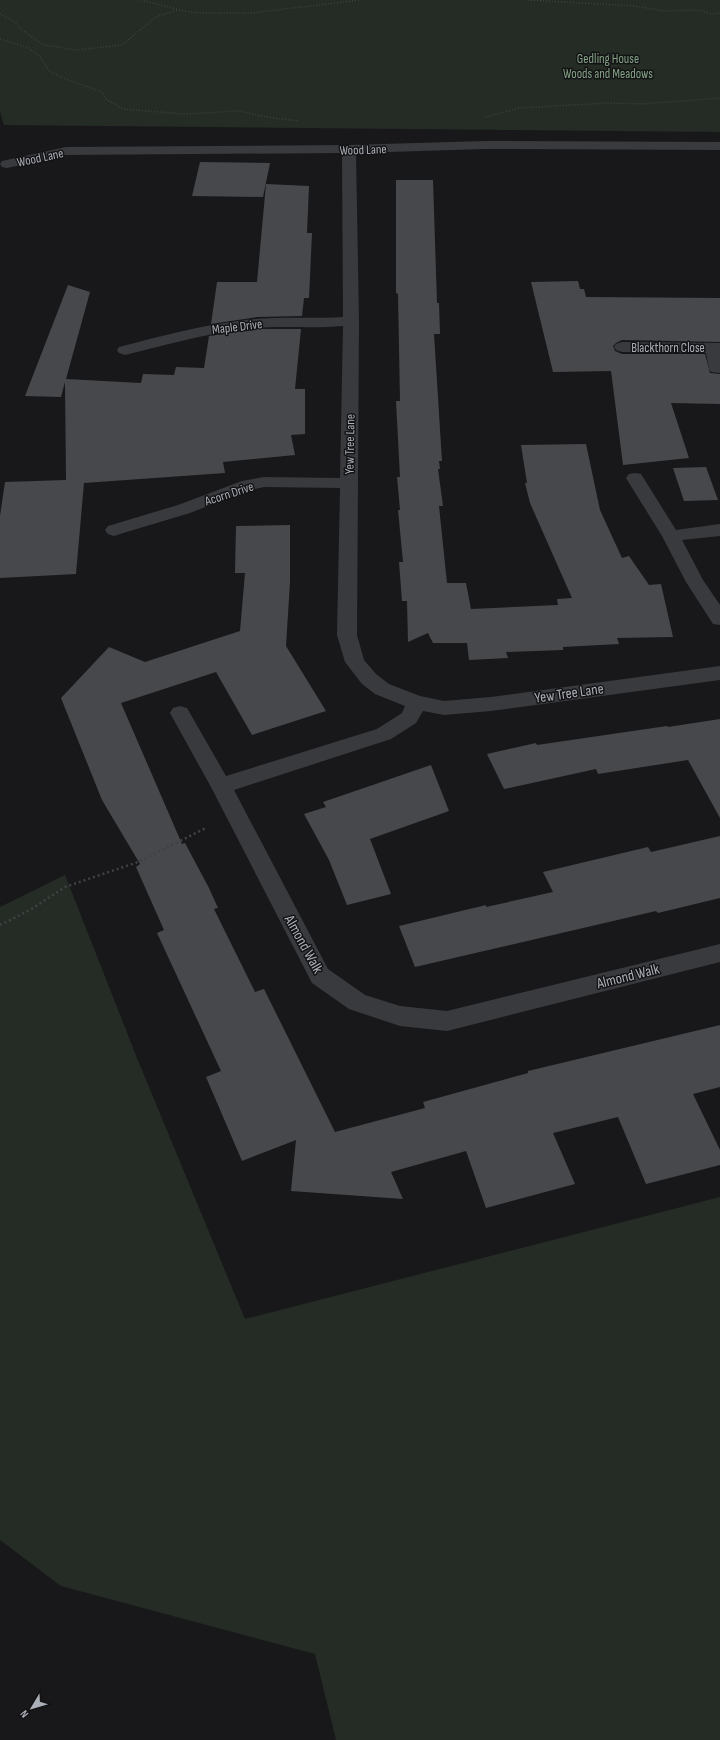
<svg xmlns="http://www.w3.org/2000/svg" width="720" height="1740" viewBox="0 0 720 1740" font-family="'Sofia Sans Condensed',sans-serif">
  <rect width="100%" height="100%" fill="#18181a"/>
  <!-- green -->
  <g fill="#242c25">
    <path d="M0 0H720V132L4 125 0 112Z"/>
    <path d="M65 875 137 1058 245 1319 720 1197V1740H336L315 1654 61 1586 0 1540V907Z"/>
  </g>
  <!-- building -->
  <g fill="#47484c">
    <path d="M200 162 270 163 263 197 192 196Z"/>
    <path d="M396 180H433L437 303H439L440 334H434L442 461H439L440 469H438L443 506H439L447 583H466L471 609 558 605 557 599 572 598 530 503 525 483H527L521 445 586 444 600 510 622 558 629 556 649 585 661 584 673 637 617 638 619 644 563 647V650L506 652 508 658 469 660 467 643H433L428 633 408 642 407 601H402L399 562H403L398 510H400L397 477H400L396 401H400L398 294 396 293Z"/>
    <path d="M266 184 309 186 307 233H312L309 298H304L302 316 257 317 211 324 217 282H257Z"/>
    <path d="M578 281 580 289H584L586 297 720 298V342L622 340 616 343 613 346 615 351 622 354H705L710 373 720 374V404L671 403 689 458 623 465 611 371 553 372 531 282Z"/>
    <path d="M68 285 90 292 66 379 141 383 143 374 174 375 176 367 204 368 209 336 257 329H301L295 389H305V434L291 435 295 455 223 462 225 473 84 483 76 574 0 578V516L5 482 66 480 65 382 61 397 25 396Z"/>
    <path d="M706 467 718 500 684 501 673 468Z"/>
    <path d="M290 525V582L286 646 326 711 252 735 216 672 121 703 182 844 185 843 209 888 218 908 214 909 255 992 264 989 335 1132 425 1108 423 1102 528 1073V1071L720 1025V1087L693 1094 720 1150V1165L646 1184 618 1117 553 1133 575 1184 486 1208 466 1151 391 1172 403 1199 291 1191 296 1140 242 1161 206 1077 221 1071 157 933 164 930 136 867 140 864 102 800 61 698 109 647 145 662 240 631 245 573H235L236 526Z"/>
    <path d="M720 719V818L688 760 598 774 596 769 504 789 487 754 536 743 537 745 667 726 668 727Z"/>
    <path d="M431 765 449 811 370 839 391 894 347 905 329 860 304 814 326 807 323 802Z"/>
    <path d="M720 836V898L658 913 656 911 415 967 399 926 486 905V907L553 892 543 872 648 847 651 852Z"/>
  </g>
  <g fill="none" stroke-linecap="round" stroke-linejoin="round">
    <!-- path-far1 -->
    <g stroke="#3f4145" stroke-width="1.5" stroke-dasharray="1 2" stroke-linecap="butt">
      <path d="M141 0 177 9"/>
      <path d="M528 0 635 6 664 11 698 10 711 14 720 13"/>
      <path d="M0 14 15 22 22 30 44 45 76 50 122 45 156 17 178 10 198 13H252L360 0"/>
      <path d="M0 39 29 48 41 58 49 71 68 80 102 92 106 99 123 109 184 114 239 111 266 117 299 121"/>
      <path d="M486 117 519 108 609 103 643 104 720 98"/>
    </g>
    <!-- path -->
    <path stroke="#3f4145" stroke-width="2.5" stroke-dasharray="2 3" stroke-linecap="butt" d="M0 925 30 910 65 887 138 862 206 828"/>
    <!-- street -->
    <g fill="#393a3e" fill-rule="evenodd">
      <path d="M485 141 720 142V150L485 149 356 153 359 321 357 635 364 660 376 674 389 684 420 696 444 701 491 697 720 666V680L491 711 444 715 423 711 416 723 391 739 234 790 328 969 365 995 400 1006 447 1011 720 944V962L447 1031 400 1026 349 1009 312 983 211 787 170 713 173 708 180 706 187 708 226 776 377 729 402 713 405 706 375 694 362 684 345 662 337 635 340 488 264 487 246 491 190 513 120 534 114 536 108 534 105 530 108 526 178 505 242 481 264 477 340 478 343 326C310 329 278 325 245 329 204 334 165 345 125 355L119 353 117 350 119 347C161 336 203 325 245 320 278 316 311 319 343 317L342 153 66 155 7 168 2 167 0 164 2 161 66 147 349 145Z"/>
      <path d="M622 342 720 343V373L711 372 709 369 706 353 622 352 616 350 614 347 616 344Z"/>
      <path d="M635 473 641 474 676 530 720 524V536L682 540 703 580 720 605V625L713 624 686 582 662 536 626 478 629 474Z"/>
    </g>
  </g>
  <g text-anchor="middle" stroke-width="3" stroke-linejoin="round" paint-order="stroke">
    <!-- far-park labels -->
    <g font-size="13" fill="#84a286" stroke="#131315">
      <text x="608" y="63">Gedling House<tspan x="608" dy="15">Woods and Meadows</tspan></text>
    </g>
    <!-- far-street labels -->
    <g font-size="13" fill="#abafb8" stroke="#131315">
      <text transform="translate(363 149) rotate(-2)" y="5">Wood Lane</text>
      <text transform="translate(40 157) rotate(-12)" y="5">Wood Lane</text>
      <text transform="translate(237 326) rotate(-7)" y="5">Maple Drive</text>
      <text x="668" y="352">Blackthorn Close</text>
      <text transform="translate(349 444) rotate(-89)" y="5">Yew Tree Lane</text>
      <text transform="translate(229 493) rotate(-18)" y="5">Acorn Drive</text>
    </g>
    <!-- street labels -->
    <g font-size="15" fill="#abafb8" stroke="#131315">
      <text transform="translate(569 693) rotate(-8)" y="5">Yew Tree Lane</text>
      <text transform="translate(304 944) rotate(61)" y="5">Almond Walk</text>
      <text transform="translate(628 976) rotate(-14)" y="5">Almond Walk</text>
    </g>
  </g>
  <!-- north arrow -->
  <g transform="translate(32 1708) rotate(232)" stroke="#131315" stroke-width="3" paint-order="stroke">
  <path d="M0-3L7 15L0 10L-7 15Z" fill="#abafb8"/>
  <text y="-6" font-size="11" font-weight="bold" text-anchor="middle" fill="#abafb8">N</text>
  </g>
</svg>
